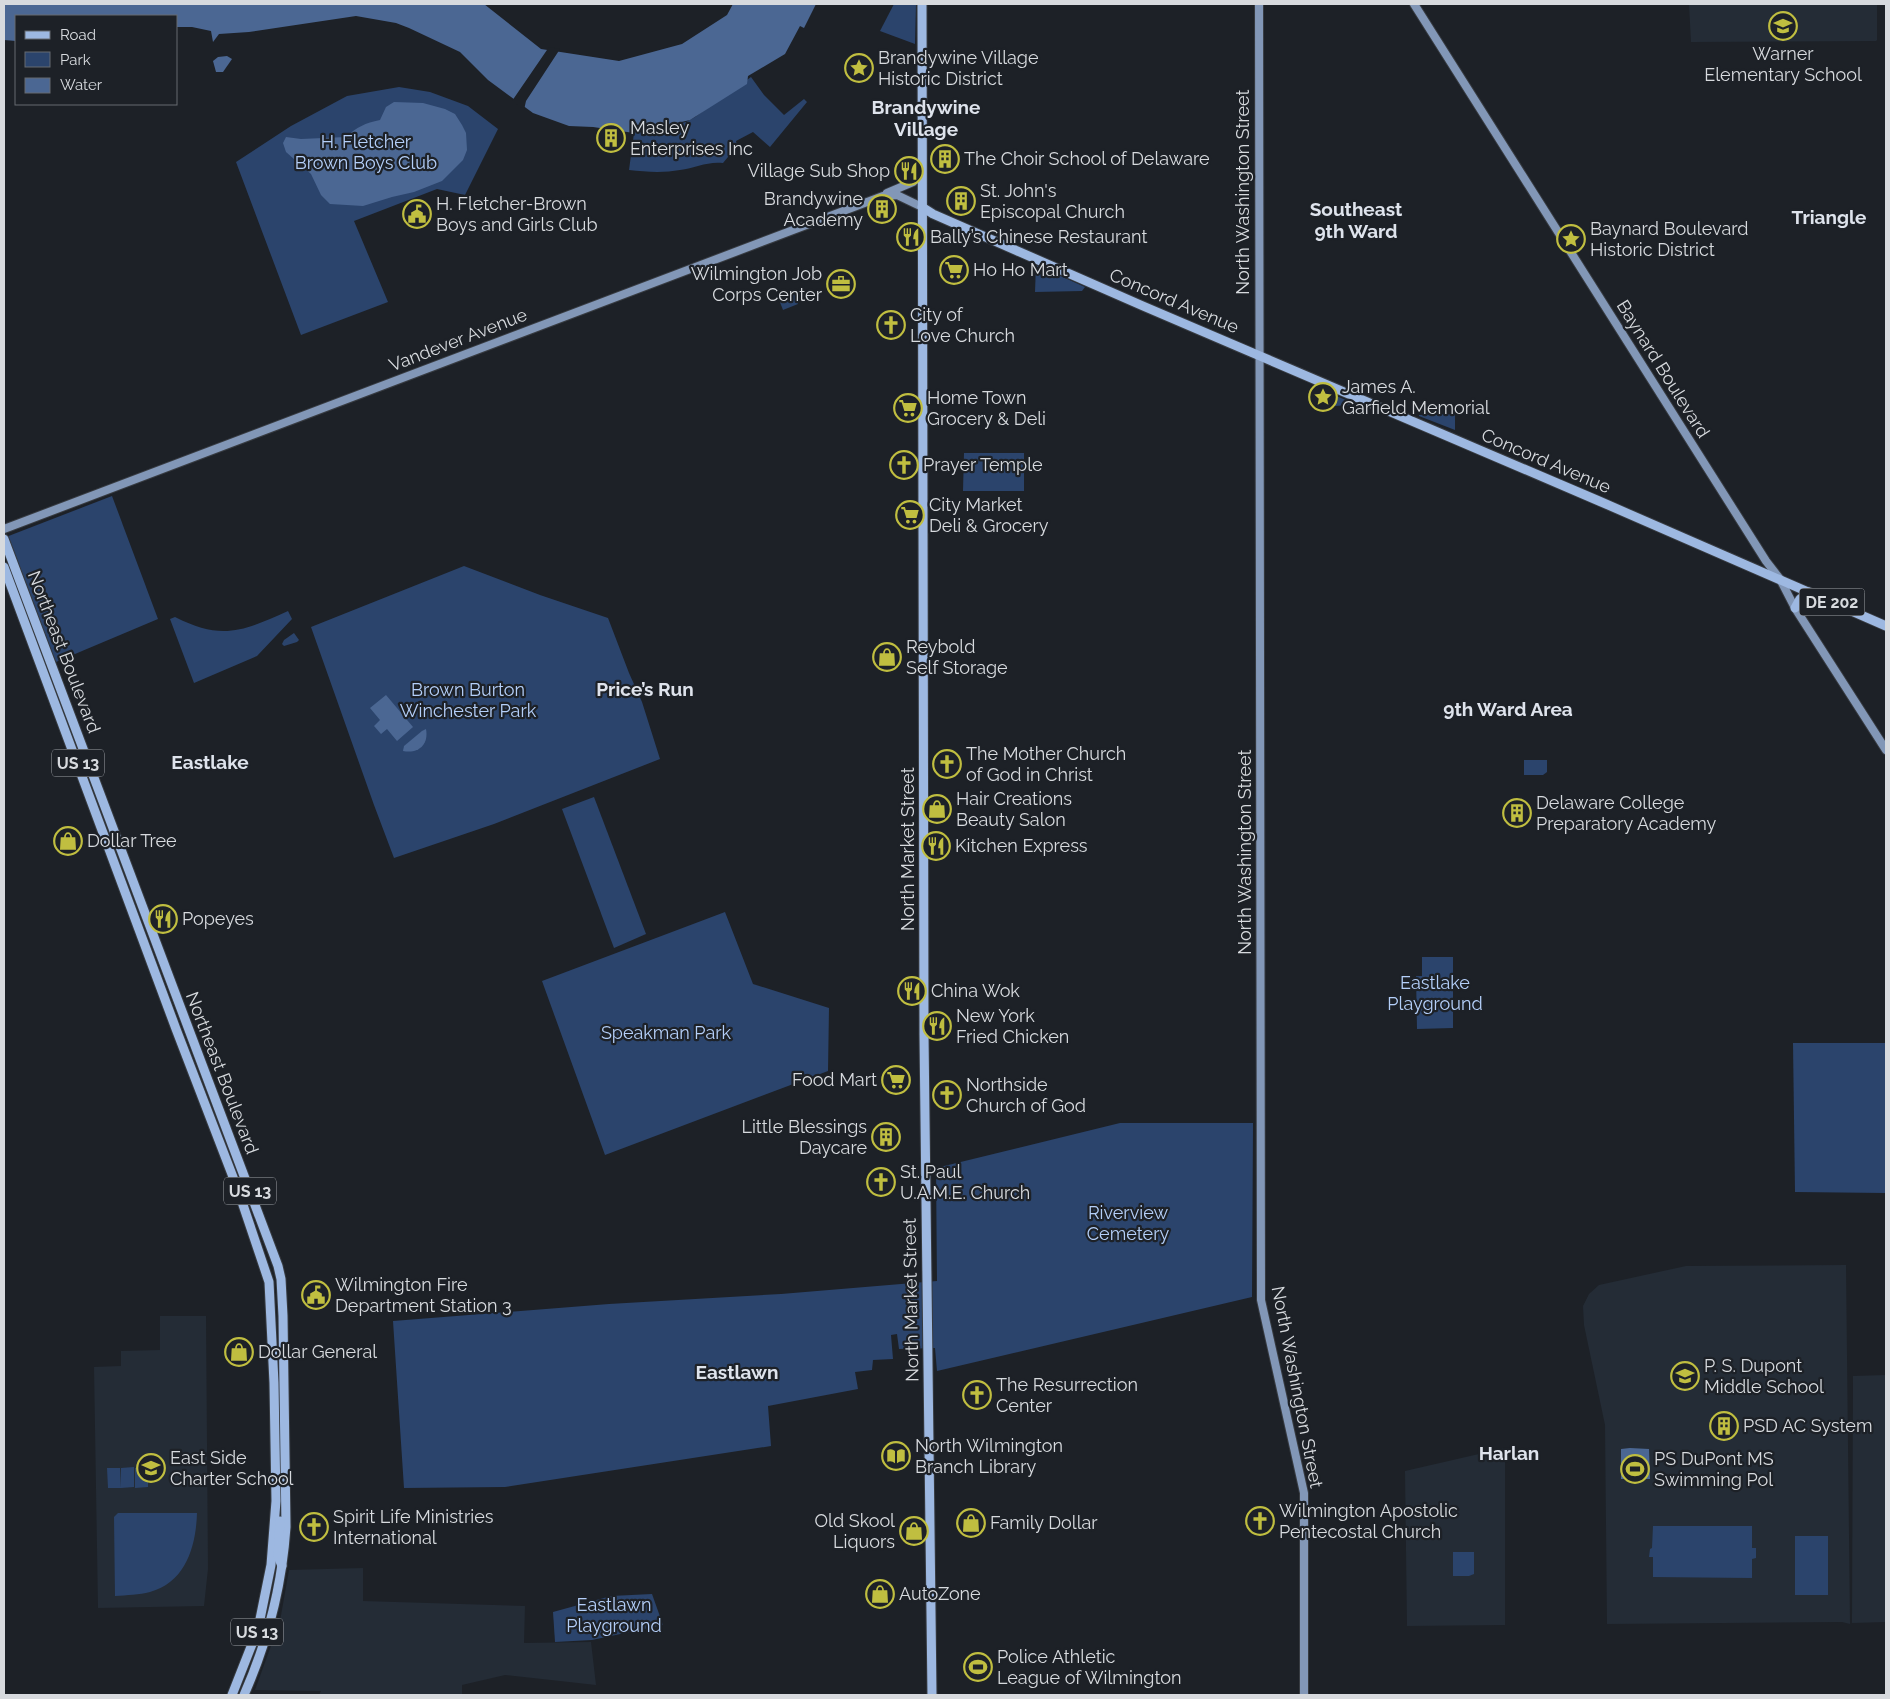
<svg xmlns="http://www.w3.org/2000/svg" width="1890" height="1699" viewBox="0 0 1890 1699" font-family="Raleway,sans-serif">
  <rect width="100%" height="100%" fill="#1d2127"/>
  <!-- built -->
  <g fill="#242c36">
    <path d="M1689 4H1877V40L1876 41 1691 42Z"/>
    <path d="M1846 1265 1850 1624 1842 1622 1607 1624 1605 1425 1584 1325 1583 1306 1589 1294 1599 1285 1686 1266Z"/>
    <path d="M160 1316H206L208 1569 204 1606 98 1608 94 1367 121 1366V1351L160 1350Z"/>
    <path d="M1886 1375V1622L1852 1623 1853 1376Z"/>
    <path d="M1505 1448V1625L1407 1626 1405 1471Z"/>
    <path d="M363 1568V1601L525 1606 524 1643 591 1642 596 1685 505 1675 462 1685V1695H319L321 1691 255 1690 280 1621 289 1570Z"/>
  </g>
  <!-- green -->
  <g fill="#2b446c">
    <path d="M894 4H916L915 44 880 31Z"/>
    <path d="M751 77 764 95 784 115 804 99 807 102 770 147 753 132 736 141 737 146 723 163C708 161 695 168 680 170 664 173 646 172 629 170L634 133 686 122 695 117Z"/>
    <path d="M399 87 430 92 468 106 498 129 465 195 437 189 354 221 388 302 301 335 236 162 291 126 347 96Z"/>
    <path d="M1036 265 1085 287 1082 291 1035 292Z"/>
    <path d="M793 291 798 304 783 310 778 297Z"/>
    <path d="M1317 388 1353 403 1352 405 1317 407Z"/>
    <path d="M1455 414V430L1419 416V415Z"/>
    <path d="M964 453H1024V491H963Z"/>
    <path d="M112 496 158 619 56 662 6 537Z"/>
    <path d="M464 566 540 595 608 618 629 673 642 702 660 759 494 824 394 858 374 805 311 627Z"/>
    <path d="M288 611 292 619 257 656 194 683 170 619 175 617C222 641 243 631 288 611Z"/>
    <path d="M294 633 299 640 297 642 284 646 282 644 284 640Z"/>
    <path d="M1524 760H1547V772L1543 775H1524Z"/>
    <path d="M594 797 646 934 614 948 562 809Z"/>
    <path d="M725 912 753 984 829 1008 828 1071 605 1155 542 981Z"/>
    <path d="M1422 957H1453V1028L1417 1029 1416 976H1422Z"/>
    <path d="M1793 1043H1886V1193L1795 1192Z"/>
    <path d="M1120 1123H1253L1252 1297 937 1371 935 1348 899 1349 897 1334 891 1335 893 1359 873 1360 872 1370 855 1372 858 1389 768 1406 771 1446 505 1487 404 1488 393 1321 609 1304 781 1294 937 1281 936 1168Z"/>
    <path d="M134 1467V1487L121 1488V1468Z"/>
    <path d="M148 1467V1487L135 1488V1468Z"/>
    <path d="M107 1468H120L121 1488H108Z"/>
    <path d="M118 1513H197C196 1546 186 1582 150 1592 139 1595 127 1595 115 1596L114 1517Z"/>
    <path d="M1653 1526H1752V1548H1756V1558L1752 1559V1578L1653 1577V1557H1649L1650 1549 1652 1548Z"/>
    <rect x="1795" y="1536" width="33" height="59"/>
    <path d="M1453 1552H1474V1574L1469 1576H1453Z"/>
    <path d="M652 1594 663 1625 592 1640 555 1642 553 1612 611 1596Z"/>
  </g>
  <!-- water -->
  <g fill="#4b6793">
    <path d="M4 4H484L541 49 619 61 682 44 727 15 733 4H816L804 28 800 26 785 54 748 76 747 84 690 120 634 133 593 127 569 126 533 113 488 80 460 52 409 28 396 23 356 16 249 32 219 34 213 42 211 31 192 27H176V16H16V41L4 40Z"/>
    <path d="M227 56 232 59 223 72H216L213 61 218 57Z"/>
    <path d="M394 102 423 103 445 109 455 114 462 125 466 133 467 150 463 160 442 181 414 192 392 197 363 206 330 204 321 195 311 174 286 152 283 143 286 137 301 139 346 137C357 127 365 123 380 120L386 107Z"/>
    <path d="M386 695 413 727 397 741 387 729 381 734 374 726 380 720 370 708Z"/>
    <path d="M426 729C429 745 418 754 403 751L404 746 422 731Z"/>
    <path d="M1630 1448 1649 1449 1650 1479H1621V1449Z"/>
  </g>
  <!-- pier -->
  <path fill="#1d2127" d="M549 47 560 49 526 101 524 110 512 101Z"/>
  <g fill="none" stroke-linecap="round" stroke-linejoin="round">
    <defs>
      <g id="secondary">
        <path d="M1259 4 1261 1300 1304 1493V1695"/>
        <path d="M1414 4 1766 561 1780 579 1795 608 1886 750"/>
        <path d="M887 193 913 182 922 174"/>
        <path d="M4 529 883 196 897 195 922 207"/>
      </g>
      <g id="primary">
        <path d="M922 4 924 1035 932 1695"/>
        <path d="M922 207 933 214 1143 306 1599 501 1886 626"/>
        <path d="M4 539 278 1266 281 1279 283 1316 286 1527C282 1586 268 1641 244 1695"/>
        <path d="M4 567 176 1029 238 1190 269 1282 274 1383 276 1501 271 1565 258 1629 232 1695"/>
        <path d="M1795 608 1800 599 1809 592"/>
        <path d="M280 1521 278 1556 282 1566"/>
      </g>
    </defs>
    <!-- secondary casing -->
    <use href="#secondary" stroke="#373b41" stroke-width="10"/>
    <!-- primary casing -->
    <use href="#primary" stroke="#373b41" stroke-width="11"/>
    <!-- secondary -->
    <use href="#secondary" stroke="#8297b7" stroke-width="8"/>
    <!-- primary -->
    <use href="#primary" stroke="#9db8e1" stroke-width="9"/>
  </g>
  <!-- icons -->
  <defs>
    <symbol id="school-ring" viewBox="-11 -11 22 22"><circle r="9.5" fill="#1d2127" stroke="#c0be40" stroke-width="1.5"/><path d="M0-5L7-2L0 1L-7-2ZM-4 1L0 2.5L4 1V4Q0 6-4 4Z" fill="#c0be40"/></symbol>
    <symbol id="sight-ring" viewBox="-11 -11 22 22"><circle r="9.5" fill="#1d2127" stroke="#c0be40" stroke-width="1.5"/><path d="M0-6L1.8-2.2L6-1.7L2.9 1.2L3.7 5.4L0 3.3L-3.7 5.4L-2.9 1.2L-6-1.7L-1.8-2.2Z" fill="#c0be40"/></symbol>
    <symbol id="building-ring" viewBox="-11 -11 22 22"><circle r="9.5" fill="#1d2127" stroke="#c0be40" stroke-width="1.5"/><path d="M-4-6H4V6H1V3H-1V6H-4ZM-2.5-4.3h1.7v1.8h-1.7ZM.8-4.3h1.7v1.8H.8ZM-2.5-1h1.7V.8h-1.7ZM.8-1h1.7V.8H.8Z" fill="#c0be40"/></symbol>
    <symbol id="restaurant-ring" viewBox="-11 -11 22 22"><circle r="9.5" fill="#1d2127" stroke="#c0be40" stroke-width="1.5"/><path d="M-5-6h1v4h1v-4h1v4h1v-4h1v5L-1.5 .5V6h-2V.5L-5-1ZM5-6V6H3V1.5H1.5Q1.5-4 5-6Z" fill="#c0be40"/></symbol>
    <symbol id="civic-ring" viewBox="-11 -11 22 22"><circle r="9.5" fill="#1d2127" stroke="#c0be40" stroke-width="1.5"/><path d="M-.6-6.5H3V-4.5H.6V-3L4-1V1h2V6H-6V1h2V-1L-.6-3ZM-1.2 2.5V6h2.4V2.5Z" fill="#c0be40"/></symbol>
    <symbol id="supermarket-ring" viewBox="-11 -11 22 22"><circle r="9.5" fill="#1d2127" stroke="#c0be40" stroke-width="1.5"/><path d="M-6-5.5h2.5l.6 2H6L4.5 2H-2.5L-4.4-4H-6ZM-1.5 3.2a1.3 1.3 0 1 0 .1 0ZM3 3.2a1.3 1.3 0 1 0 .1 0Z" fill="#c0be40"/></symbol>
    <symbol id="office-ring" viewBox="-11 -11 22 22"><circle r="9.5" fill="#1d2127" stroke="#c0be40" stroke-width="1.5"/><path d="M-6-3h4V-5.5h4V-3h4V5H-6ZM-1-4.5V-3h2v-1.5ZM-6 0V1H6V0Z" fill="#c0be40"/></symbol>
    <symbol id="church-ring" viewBox="-11 -11 22 22"><circle r="9.5" fill="#1d2127" stroke="#c0be40" stroke-width="1.5"/><path d="M-1.2-6h2.4v3.5h3.3v2.4h-3.3V6h-2.4V-.1h-3.3v-2.4h3.3Z" fill="#c0be40"/></symbol>
    <symbol id="shop-ring" viewBox="-11 -11 22 22"><circle r="9.5" fill="#1d2127" stroke="#c0be40" stroke-width="1.5"/><path d="M-5-2.5h2.3a2.7 3.5 0 0 1 5.4 0H5L5.5 6h-11ZM-1.5-2.5h3a1.5 2.3 0 0 0-3 0Z" fill="#c0be40"/></symbol>
    <symbol id="library-ring" viewBox="-11 -11 22 22"><circle r="9.5" fill="#1d2127" stroke="#c0be40" stroke-width="1.5"/><path d="M-6-4Q-3-5.5-.7-3.5V5Q-3 3-6 4ZM6-4Q3-5.5 .7-3.5V5Q3 3 6 4Z" fill="#c0be40"/></symbol>
    <symbol id="stadium-ring" viewBox="-11 -11 22 22"><circle r="9.5" fill="#1d2127" stroke="#c0be40" stroke-width="1.5"/><path d="M0-5a6.5 5 0 1 0 0 10a6.5 5 0 1 0 0-10ZM-3.5-1.8h7v3.6h-7Z" fill="#c0be40"/></symbol>
  </defs>
  <g fill-rule="evenodd">
    <use href="#school-ring" x="1767" y="10" width="32" height="32"/>
    <use href="#sight-ring" x="843" y="52" width="32" height="32"/>
    <use href="#building-ring" x="595" y="122" width="32" height="32"/>
    <use href="#building-ring" x="929" y="143" width="32" height="32"/>
    <use href="#restaurant-ring" x="893" y="155" width="32" height="32"/>
    <use href="#building-ring" x="945" y="185" width="32" height="32"/>
    <use href="#building-ring" x="866" y="193" width="32" height="32"/>
    <use href="#civic-ring" x="401" y="198" width="32" height="32"/>
    <use href="#restaurant-ring" x="895" y="221" width="32" height="32"/>
    <use href="#sight-ring" x="1555" y="223" width="32" height="32"/>
    <use href="#supermarket-ring" x="938" y="254" width="32" height="32"/>
    <use href="#office-ring" x="825" y="268" width="32" height="32"/>
    <use href="#church-ring" x="875" y="309" width="32" height="32"/>
    <use href="#sight-ring" x="1307" y="381" width="32" height="32"/>
    <use href="#supermarket-ring" x="892" y="392" width="32" height="32"/>
    <use href="#church-ring" x="888" y="449" width="32" height="32"/>
    <use href="#supermarket-ring" x="894" y="499" width="32" height="32"/>
    <use href="#shop-ring" x="871" y="641" width="32" height="32"/>
    <use href="#church-ring" x="931" y="748" width="32" height="32"/>
    <use href="#shop-ring" x="921" y="793" width="32" height="32"/>
    <use href="#building-ring" x="1501" y="797" width="32" height="32"/>
    <use href="#shop-ring" x="52" y="825" width="32" height="32"/>
    <use href="#restaurant-ring" x="920" y="830" width="32" height="32"/>
    <use href="#restaurant-ring" x="147" y="903" width="32" height="32"/>
    <use href="#restaurant-ring" x="896" y="975" width="32" height="32"/>
    <use href="#restaurant-ring" x="921" y="1010" width="32" height="32"/>
    <use href="#supermarket-ring" x="880" y="1064" width="32" height="32"/>
    <use href="#church-ring" x="931" y="1079" width="32" height="32"/>
    <use href="#building-ring" x="870" y="1121" width="32" height="32"/>
    <use href="#church-ring" x="865" y="1166" width="32" height="32"/>
    <use href="#civic-ring" x="300" y="1279" width="32" height="32"/>
    <use href="#shop-ring" x="223" y="1336" width="32" height="32"/>
    <use href="#school-ring" x="1669" y="1360" width="32" height="32"/>
    <use href="#church-ring" x="961" y="1379" width="32" height="32"/>
    <use href="#building-ring" x="1708" y="1410" width="32" height="32"/>
    <use href="#library-ring" x="880" y="1440" width="32" height="32"/>
    <use href="#school-ring" x="135" y="1452" width="32" height="32"/>
    <use href="#stadium-ring" x="1619" y="1453" width="32" height="32"/>
    <use href="#church-ring" x="1244" y="1505" width="32" height="32"/>
    <use href="#shop-ring" x="955" y="1507" width="32" height="32"/>
    <use href="#church-ring" x="298" y="1511" width="32" height="32"/>
    <use href="#shop-ring" x="898" y="1515" width="32" height="32"/>
    <use href="#shop-ring" x="864" y="1578" width="32" height="32"/>
    <use href="#stadium-ring" x="962" y="1651" width="32" height="32"/>
  </g>
  <g text-anchor="middle" stroke-width="4.5" stroke-linejoin="round" paint-order="stroke">
    <!-- shield labels -->
    <g fill="#1d2127" stroke="#9fa2a7" stroke-width="1">
      <rect x="1799.5" y="588.5" width="65" height="27" rx="4"/>
      <rect x="52" y="749.5" width="52" height="27" rx="4"/>
      <rect x="224" y="1177.5" width="52" height="27" rx="4"/>
      <rect x="231" y="1618.5" width="52" height="27" rx="4"/>
    </g>
    <g font-size="16" font-weight="bold" fill="#d7dade">
      <text x="1832" y="608">DE 202</text>
      <text x="78" y="769">US 13</text>
      <text x="250" y="1197">US 13</text>
      <text x="257" y="1638">US 13</text>
    </g>
    <!-- poi labels -->
    <g font-size="18" fill="#d7dade" stroke="#1d2127" text-anchor="start">
      <text x="1783" y="60" text-anchor="middle">Warner<tspan x="1783" dy="21">Elementary School</tspan></text>
      <text x="878" y="64">Brandywine Village<tspan x="878" dy="21">Historic District</tspan></text>
      <text x="630" y="134">Masley<tspan x="630" dy="21">Enterprises Inc</tspan></text>
      <text x="964" y="165">The Choir School of Delaware</text>
      <text x="890" y="177" text-anchor="end">Village Sub Shop</text>
      <text x="980" y="197">St. John's<tspan x="980" dy="21">Episcopal Church</tspan></text>
      <text x="863" y="205" text-anchor="end">Brandywine<tspan x="863" dy="21">Academy</tspan></text>
      <text x="436" y="210">H. Fletcher-Brown<tspan x="436" dy="21">Boys and Girls Club</tspan></text>
      <text x="1590" y="235">Baynard Boulevard<tspan x="1590" dy="21">Historic District</tspan></text>
      <text x="930" y="243">Bally’s Chinese Restaurant</text>
      <text x="973" y="276">Ho Ho Mart</text>
      <text x="822" y="280" text-anchor="end">Wilmington Job<tspan x="822" dy="21">Corps Center</tspan></text>
      <text x="910" y="321">City of<tspan x="910" dy="21">Love Church</tspan></text>
      <text x="1342" y="393">James A.<tspan x="1342" dy="21">Garfield Memorial</tspan></text>
      <text x="927" y="404">Home Town<tspan x="927" dy="21">Grocery &amp; Deli</tspan></text>
      <text x="923" y="471">Prayer Temple</text>
      <text x="929" y="511">City Market<tspan x="929" dy="21">Deli &amp; Grocery</tspan></text>
      <text x="906" y="653">Reybold<tspan x="906" dy="21">Self Storage</tspan></text>
      <text x="966" y="760">The Mother Church<tspan x="966" dy="21">of God in Christ</tspan></text>
      <text x="956" y="805">Hair Creations<tspan x="956" dy="21">Beauty Salon</tspan></text>
      <text x="1536" y="809">Delaware College<tspan x="1536" dy="21">Preparatory Academy</tspan></text>
      <text x="87" y="847">Dollar Tree</text>
      <text x="955" y="852">Kitchen Express</text>
      <text x="182" y="925">Popeyes</text>
      <text x="931" y="997">China Wok</text>
      <text x="956" y="1022">New York<tspan x="956" dy="21">Fried Chicken</tspan></text>
      <text x="877" y="1086" text-anchor="end">Food Mart</text>
      <text x="966" y="1091">Northside<tspan x="966" dy="21">Church of God</tspan></text>
      <text x="867" y="1133" text-anchor="end">Little Blessings<tspan x="867" dy="21">Daycare</tspan></text>
      <text x="900" y="1178">St. Paul<tspan x="900" dy="21">U.A.M.E. Church</tspan></text>
      <text x="335" y="1291">Wilmington Fire<tspan x="335" dy="21">Department Station 3</tspan></text>
      <text x="258" y="1358">Dollar General</text>
      <text x="1704" y="1372">P. S. Dupont<tspan x="1704" dy="21">Middle School</tspan></text>
      <text x="996" y="1391">The Resurrection<tspan x="996" dy="21">Center</tspan></text>
      <text x="1743" y="1432">PSD AC System</text>
      <text x="915" y="1452">North Wilmington<tspan x="915" dy="21">Branch Library</tspan></text>
      <text x="170" y="1464">East Side<tspan x="170" dy="21">Charter School</tspan></text>
      <text x="1654" y="1465">PS DuPont MS<tspan x="1654" dy="21">Swimming Pol</tspan></text>
      <text x="1279" y="1517">Wilmington Apostolic<tspan x="1279" dy="21">Pentecostal Church</tspan></text>
      <text x="333" y="1523">Spirit Life Ministries<tspan x="333" dy="21">International</tspan></text>
      <text x="895" y="1527" text-anchor="end">Old Skool<tspan x="895" dy="21">Liquors</tspan></text>
      <text x="990" y="1529">Family Dollar</text>
      <text x="899" y="1600">AutoZone</text>
      <text x="997" y="1663">Police Athletic<tspan x="997" dy="21">League of Wilmington</tspan></text>
    </g>
    <!-- park labels -->
    <g font-size="18" fill="#b4cff9" stroke="#1d2127">
      <text x="366" y="148">H. Fletcher<tspan x="366" dy="21">Brown Boys Club</tspan></text>
      <text x="468" y="696">Brown Burton<tspan x="468" dy="21">Winchester Park</tspan></text>
      <text x="1435" y="989">Eastlake<tspan x="1435" dy="21">Playground</tspan></text>
      <text x="666" y="1039">Speakman Park</text>
      <text x="1128" y="1219">Riverview<tspan x="1128" dy="21">Cemetery</tspan></text>
      <text x="614" y="1611">Eastlawn<tspan x="614" dy="21">Playground</tspan></text>
    </g>
    <!-- street labels -->
    <g font-size="18" fill="#d7dade" stroke="#1d2127">
      <text transform="translate(1243 192) rotate(-90)" y="6">North Washington Street</text>
      <text transform="translate(1174 301) rotate(23)" y="6">Concord Avenue</text>
      <text transform="translate(458 340) rotate(-21)" y="6">Vandever Avenue</text>
      <text transform="translate(1663 369) rotate(58)" y="6">Baynard Boulevard</text>
      <text transform="translate(1546 461) rotate(23)" y="6">Concord Avenue</text>
      <text transform="translate(64 652) rotate(69)" y="6">Northeast Boulevard</text>
      <text transform="translate(908 849) rotate(-90)" y="6">North Market Street</text>
      <text transform="translate(1245 852) rotate(-90)" y="6">North Washington Street</text>
      <text transform="translate(222 1073) rotate(69)" y="6">Northeast Boulevard</text>
      <text transform="translate(911 1300) rotate(-91)" y="6">North Market Street</text>
      <text transform="translate(1297 1387) rotate(79)" y="6">North Washington Street</text>
    </g>
    <!-- neighbourhood labels -->
    <g font-size="19" font-weight="bold" fill="#dee3ec" stroke="#1d2127">
      <text x="926" y="114">Brandywine<tspan x="926" dy="22">Village</tspan></text>
      <text x="1356" y="216">Southeast<tspan x="1356" dy="22">9th Ward</tspan></text>
      <text x="1829" y="224">Triangle</text>
      <text x="645" y="696">Price’s Run</text>
      <text x="1508" y="716">9th Ward Area</text>
      <text x="210" y="769">Eastlake</text>
      <text x="737" y="1379">Eastlawn</text>
      <text x="1509" y="1460">Harlan</text>
    </g>
  </g>
  <!-- border -->
  <rect width="1890" height="1699" fill="none" stroke="#d7dade" stroke-width="10"/>
  <!-- legend -->
  <rect x="15" y="15" width="162" height="90" fill="#1d2127" stroke="#676b70"/>
  <rect x="25" y="31" width="25" height="8" fill="#9db8e1" stroke="#676b70"/>
  <text x="60" y="40" font-size="15" fill="#d7dade">Road</text>
  <rect x="25" y="52" width="25" height="15" fill="#2b446c" stroke="#676b70"/>
  <text x="60" y="65" font-size="15" fill="#d7dade">Park</text>
  <rect x="25" y="78" width="25" height="15" fill="#4b6793" stroke="#676b70"/>
  <text x="60" y="90" font-size="15" fill="#d7dade">Water</text>
</svg>
